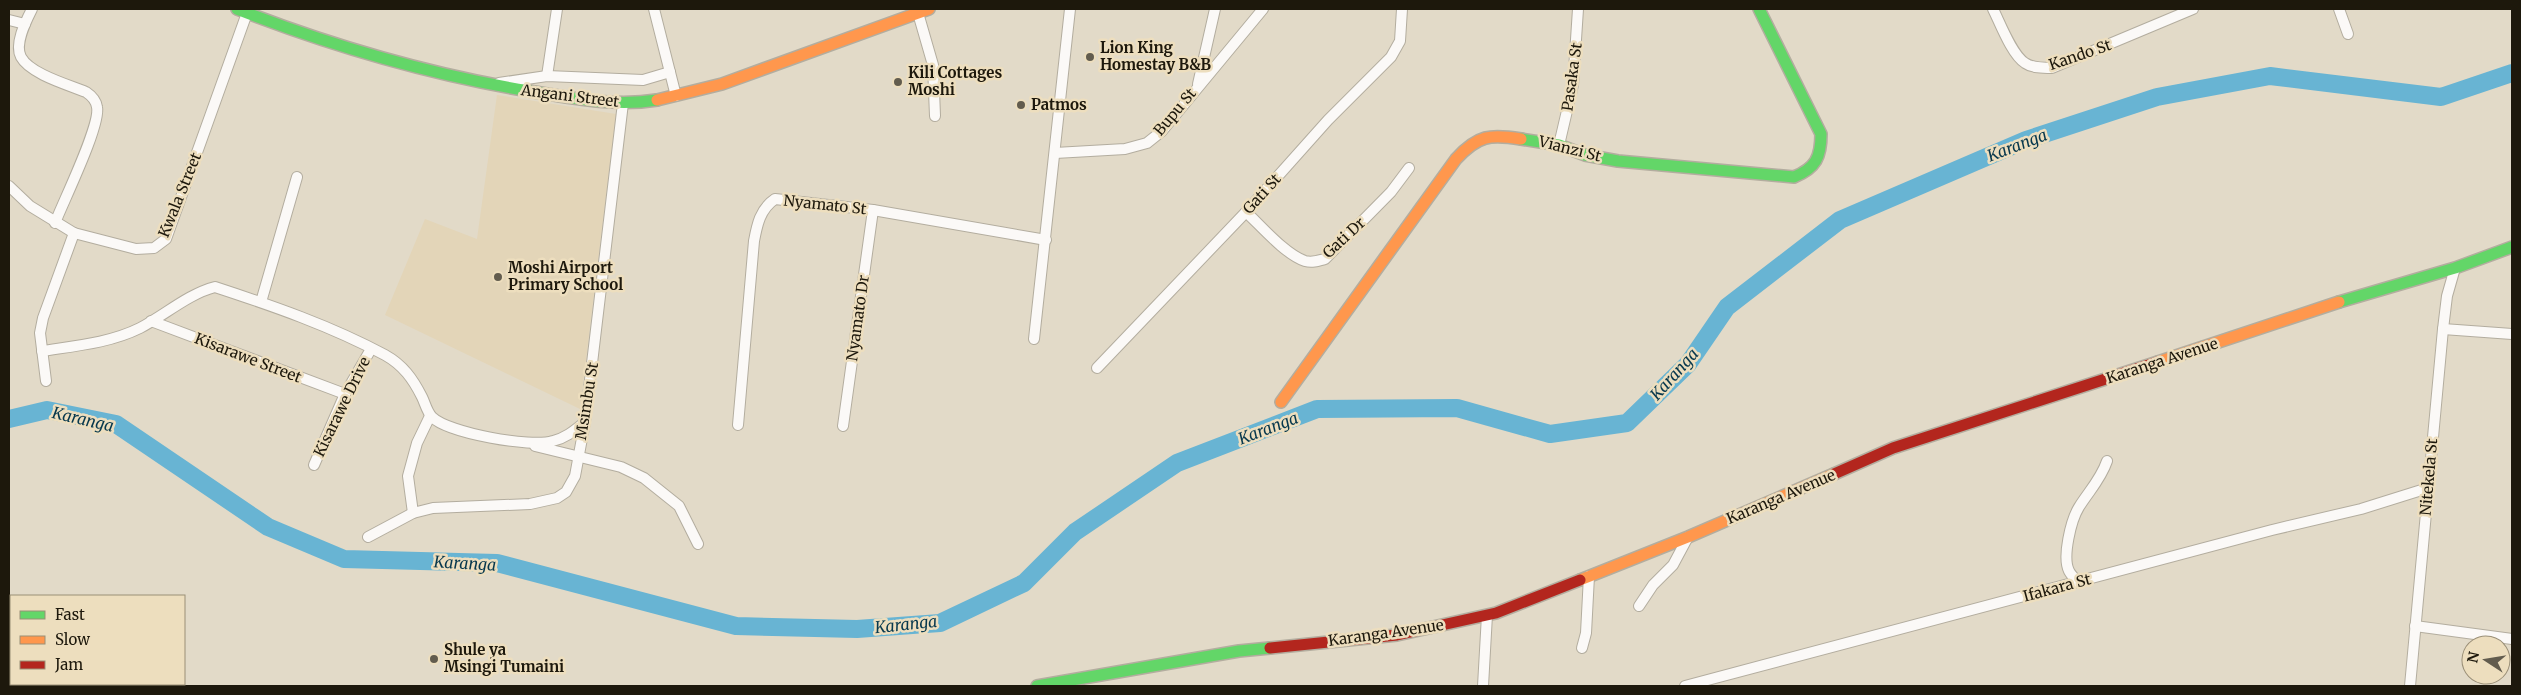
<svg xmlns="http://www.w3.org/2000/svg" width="2521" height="695" viewBox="0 0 2521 695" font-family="Merriweather,serif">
  <rect width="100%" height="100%" fill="#e2dac8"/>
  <!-- built -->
  <path fill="#e3d5b8" d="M497 95 616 114 580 409 385 315 425 219 477 239Z"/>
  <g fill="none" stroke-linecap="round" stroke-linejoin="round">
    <!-- river -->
    <path stroke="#68b4d3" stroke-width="18" d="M9 419 47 410 116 424 268 527 344 559 497 563 736 626 857 629 940 623 1024 583 1075 532 1177 463 1317 409 1457 408 1550 434 1627 423 1688 364 1727 307 1840 220 2026 140 2157 97 2270 76 2441 97 2512 73"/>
    <defs>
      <g id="street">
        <path d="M32 9C26 21 14 44 21 57 30 74 69 85 86 92 92 96 96 100 97 107 101 125 63 202 55 223"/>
        <path d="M654 9 676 96"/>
        <path d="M1993 9C2000 23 2012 55 2025 63 2032 68 2043 68 2052 68L2193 9"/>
        <path d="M2339 9 2348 34"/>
        <path d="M918 13 933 65 935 116"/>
        <path d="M9 20 25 24"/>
        <path d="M547 76 557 9"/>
        <path d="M499 83 547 76 643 80 670 72"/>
        <path d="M1198 84 1215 9"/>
        <path d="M1559 145 1573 85 1578 9"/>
        <path d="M1055 153 1125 149 1147 143 1162 131 1263 9"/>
        <path d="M9 186 30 206 74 233 136 249 154 248 166 239 247 13"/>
        <path d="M1246 212C1261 226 1286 255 1305 261 1312 263 1318 261 1325 259L1391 192 1409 168"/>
        <path d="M261 302 297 177"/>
        <path d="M151 321 345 394"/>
        <path d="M2443 329 2512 334"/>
        <path d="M1034 339 1070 9"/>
        <path d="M42 351C74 346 110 343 140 328 165 315 188 294 215 287 273 306 331 326 385 355 403 365 413 379 422 397 425 403 427 412 432 417 448 433 531 448 553 441 566 438 575 430 585 422"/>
        <path d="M1097 368 1246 212 1328 120 1391 57 1400 41 1402 9"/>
        <path d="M46 381 40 333 43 318 74 233"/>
        <path d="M738 425 754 241C757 225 760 209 775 199L873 210 1046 240"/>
        <path d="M843 426 873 210"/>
        <path d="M535 446 621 467 644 478 679 506 698 544"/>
        <path d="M314 465 345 394 371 349"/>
        <path d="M413 513 408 476 417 443 430 416"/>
        <path d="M368 537 413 513 433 508 530 504 557 498 566 492 575 476 585 422 623 103"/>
        <path d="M2079 583C2075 579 2071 575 2069 571 2062 557 2071 520 2079 507 2089 491 2101 479 2107 461"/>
        <path d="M1639 606 1653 585 1673 565 1688 537"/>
        <path d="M2415 626 2512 639"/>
        <path d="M1582 648 1586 633 1589 576"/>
        <path d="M1483 686 1487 615"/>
        <path d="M1685 686 2272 530 2361 509 2428 488"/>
        <path d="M2410 686 2443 329 2447 296 2455 268"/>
      </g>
      <g id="fast">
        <path d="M237 9C332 46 428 74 529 91 571 98 614 107 657 100"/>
        <path d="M1521 139 1559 145 1585 155 1618 161 1794 177C1816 168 1821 157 1821 134L1759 9"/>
        <path d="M2339 302 2455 268 2512 247"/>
        <path d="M1037 686 1239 651 1270 648"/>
      </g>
      <g id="slow">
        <path d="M657 100 722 84 929 9"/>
        <path d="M2158 362 2339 302"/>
        <path d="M1281 402 1456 159C1478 135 1490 134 1521 139"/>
        <path d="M1580 580 1688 537 1834 474"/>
      </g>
      <g id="jam">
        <path d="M1834 474 1893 448 2158 362"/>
        <path d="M1270 648 1397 635 1496 613 1580 580"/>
      </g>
    </defs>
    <!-- street casing -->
    <use href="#street" stroke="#b3ad9f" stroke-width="12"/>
    <!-- fast casing -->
    <use href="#fast" stroke="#b3ad9f" stroke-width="14"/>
    <!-- slow casing -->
    <use href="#slow" stroke="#b3ad9f" stroke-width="14"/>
    <!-- jam casing -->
    <use href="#jam" stroke="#b3ad9f" stroke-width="14"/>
    <!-- street -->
    <use href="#street" stroke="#fbf9f7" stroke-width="10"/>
    <!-- fast -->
    <use href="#fast" stroke="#63d668" stroke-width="11"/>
    <!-- slow -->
    <use href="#slow" stroke="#ff974d" stroke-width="11"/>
    <!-- jam -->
    <use href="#jam" stroke="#b3261e" stroke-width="11"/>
  </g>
  <!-- markers -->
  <g fill="#625c4e" stroke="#eddebe" stroke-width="2">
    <circle cx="1090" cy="57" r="5"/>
    <circle cx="898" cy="82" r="5"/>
    <circle cx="1021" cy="105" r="5"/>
    <circle cx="498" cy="277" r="5"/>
    <circle cx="434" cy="659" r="5"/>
  </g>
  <g text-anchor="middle" stroke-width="5" stroke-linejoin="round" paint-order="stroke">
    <!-- poi labels -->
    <g font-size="15" font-weight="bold" fill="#1d180c" stroke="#eddebe" text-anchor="start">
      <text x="1100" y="53">Lion King<tspan x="1100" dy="17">Homestay B&amp;B</tspan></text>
      <text x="908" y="78">Kili Cottages<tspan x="908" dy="17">Moshi</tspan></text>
      <text x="1031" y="110">Patmos</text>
      <text x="508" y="273">Moshi Airport<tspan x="508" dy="17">Primary School</tspan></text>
      <text x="444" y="655">Shule ya<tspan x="444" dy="17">Msingi Tumaini</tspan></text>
    </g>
    <!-- street labels -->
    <g font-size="15" fill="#1d180c" stroke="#eddebe">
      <text transform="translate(2080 55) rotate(-19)" y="5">Kando St</text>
      <text transform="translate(1572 77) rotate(-82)" y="5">Pasaka St</text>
      <text transform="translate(570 96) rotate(7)" y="5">Angani Street</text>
      <text transform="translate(1175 112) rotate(-50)" y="5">Bupu St</text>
      <text transform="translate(1570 149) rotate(14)" y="5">Vianzi St</text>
      <text transform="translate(1262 194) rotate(-48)" y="5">Gati St</text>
      <text transform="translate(180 195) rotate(-68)" y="5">Kwala Street</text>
      <text transform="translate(825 205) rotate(6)" y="5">Nyamato St</text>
      <text transform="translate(1344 238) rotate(-43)" y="5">Gati Dr</text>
      <text transform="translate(858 318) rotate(-82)" y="5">Nyamato Dr</text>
      <text transform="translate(248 358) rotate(21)" y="5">Kisarawe Street</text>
      <text transform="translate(2162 361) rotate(-18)" y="5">Karanga Avenue</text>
      <text transform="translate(587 401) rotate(-81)" y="5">Msimbu St</text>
      <text transform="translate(342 407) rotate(-64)" y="5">Kisarawe Drive</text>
      <text transform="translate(2429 477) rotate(-85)" y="5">Nitekela St</text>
      <text transform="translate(1781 497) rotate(-23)" y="5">Karanga Avenue</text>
      <text transform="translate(2057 588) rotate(-15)" y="5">Ifakara St</text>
      <text transform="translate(1386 633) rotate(-8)" y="5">Karanga Avenue</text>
    </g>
    <!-- water labels -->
    <g font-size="16" font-style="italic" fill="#07384d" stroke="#eddebe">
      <text transform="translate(2017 145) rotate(-21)" y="6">Karanga</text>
      <text transform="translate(1674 374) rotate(-48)" y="6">Karanga</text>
      <text transform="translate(83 419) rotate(13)" y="6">Karanga</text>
      <text transform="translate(1268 428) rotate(-21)" y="6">Karanga</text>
      <text transform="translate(465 563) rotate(3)" y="6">Karanga</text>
      <text transform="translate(906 624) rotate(-6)" y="6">Karanga</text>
    </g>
  </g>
  <!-- border -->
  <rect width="2521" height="695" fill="none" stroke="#1d180c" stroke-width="20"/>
  <!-- legend -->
  <rect x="10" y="595" width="175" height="90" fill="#eddebe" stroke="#9a8f77"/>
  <rect x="20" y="611" width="25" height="8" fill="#63d668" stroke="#9a8f77"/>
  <text x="55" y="620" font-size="15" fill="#1d180c">Fast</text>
  <rect x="20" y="636" width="25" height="8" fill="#ff974d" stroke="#9a8f77"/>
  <text x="55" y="645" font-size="15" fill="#1d180c">Slow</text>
  <rect x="20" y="661" width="25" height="8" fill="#b3261e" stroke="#9a8f77"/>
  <text x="55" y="670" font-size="15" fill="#1d180c">Jam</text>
  <!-- north arrow -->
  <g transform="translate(2486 660) rotate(282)"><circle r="24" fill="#eddebe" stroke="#9a8f77"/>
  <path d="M0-4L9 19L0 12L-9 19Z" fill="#625c4e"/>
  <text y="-8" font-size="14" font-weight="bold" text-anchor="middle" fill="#1d180c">N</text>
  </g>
</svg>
